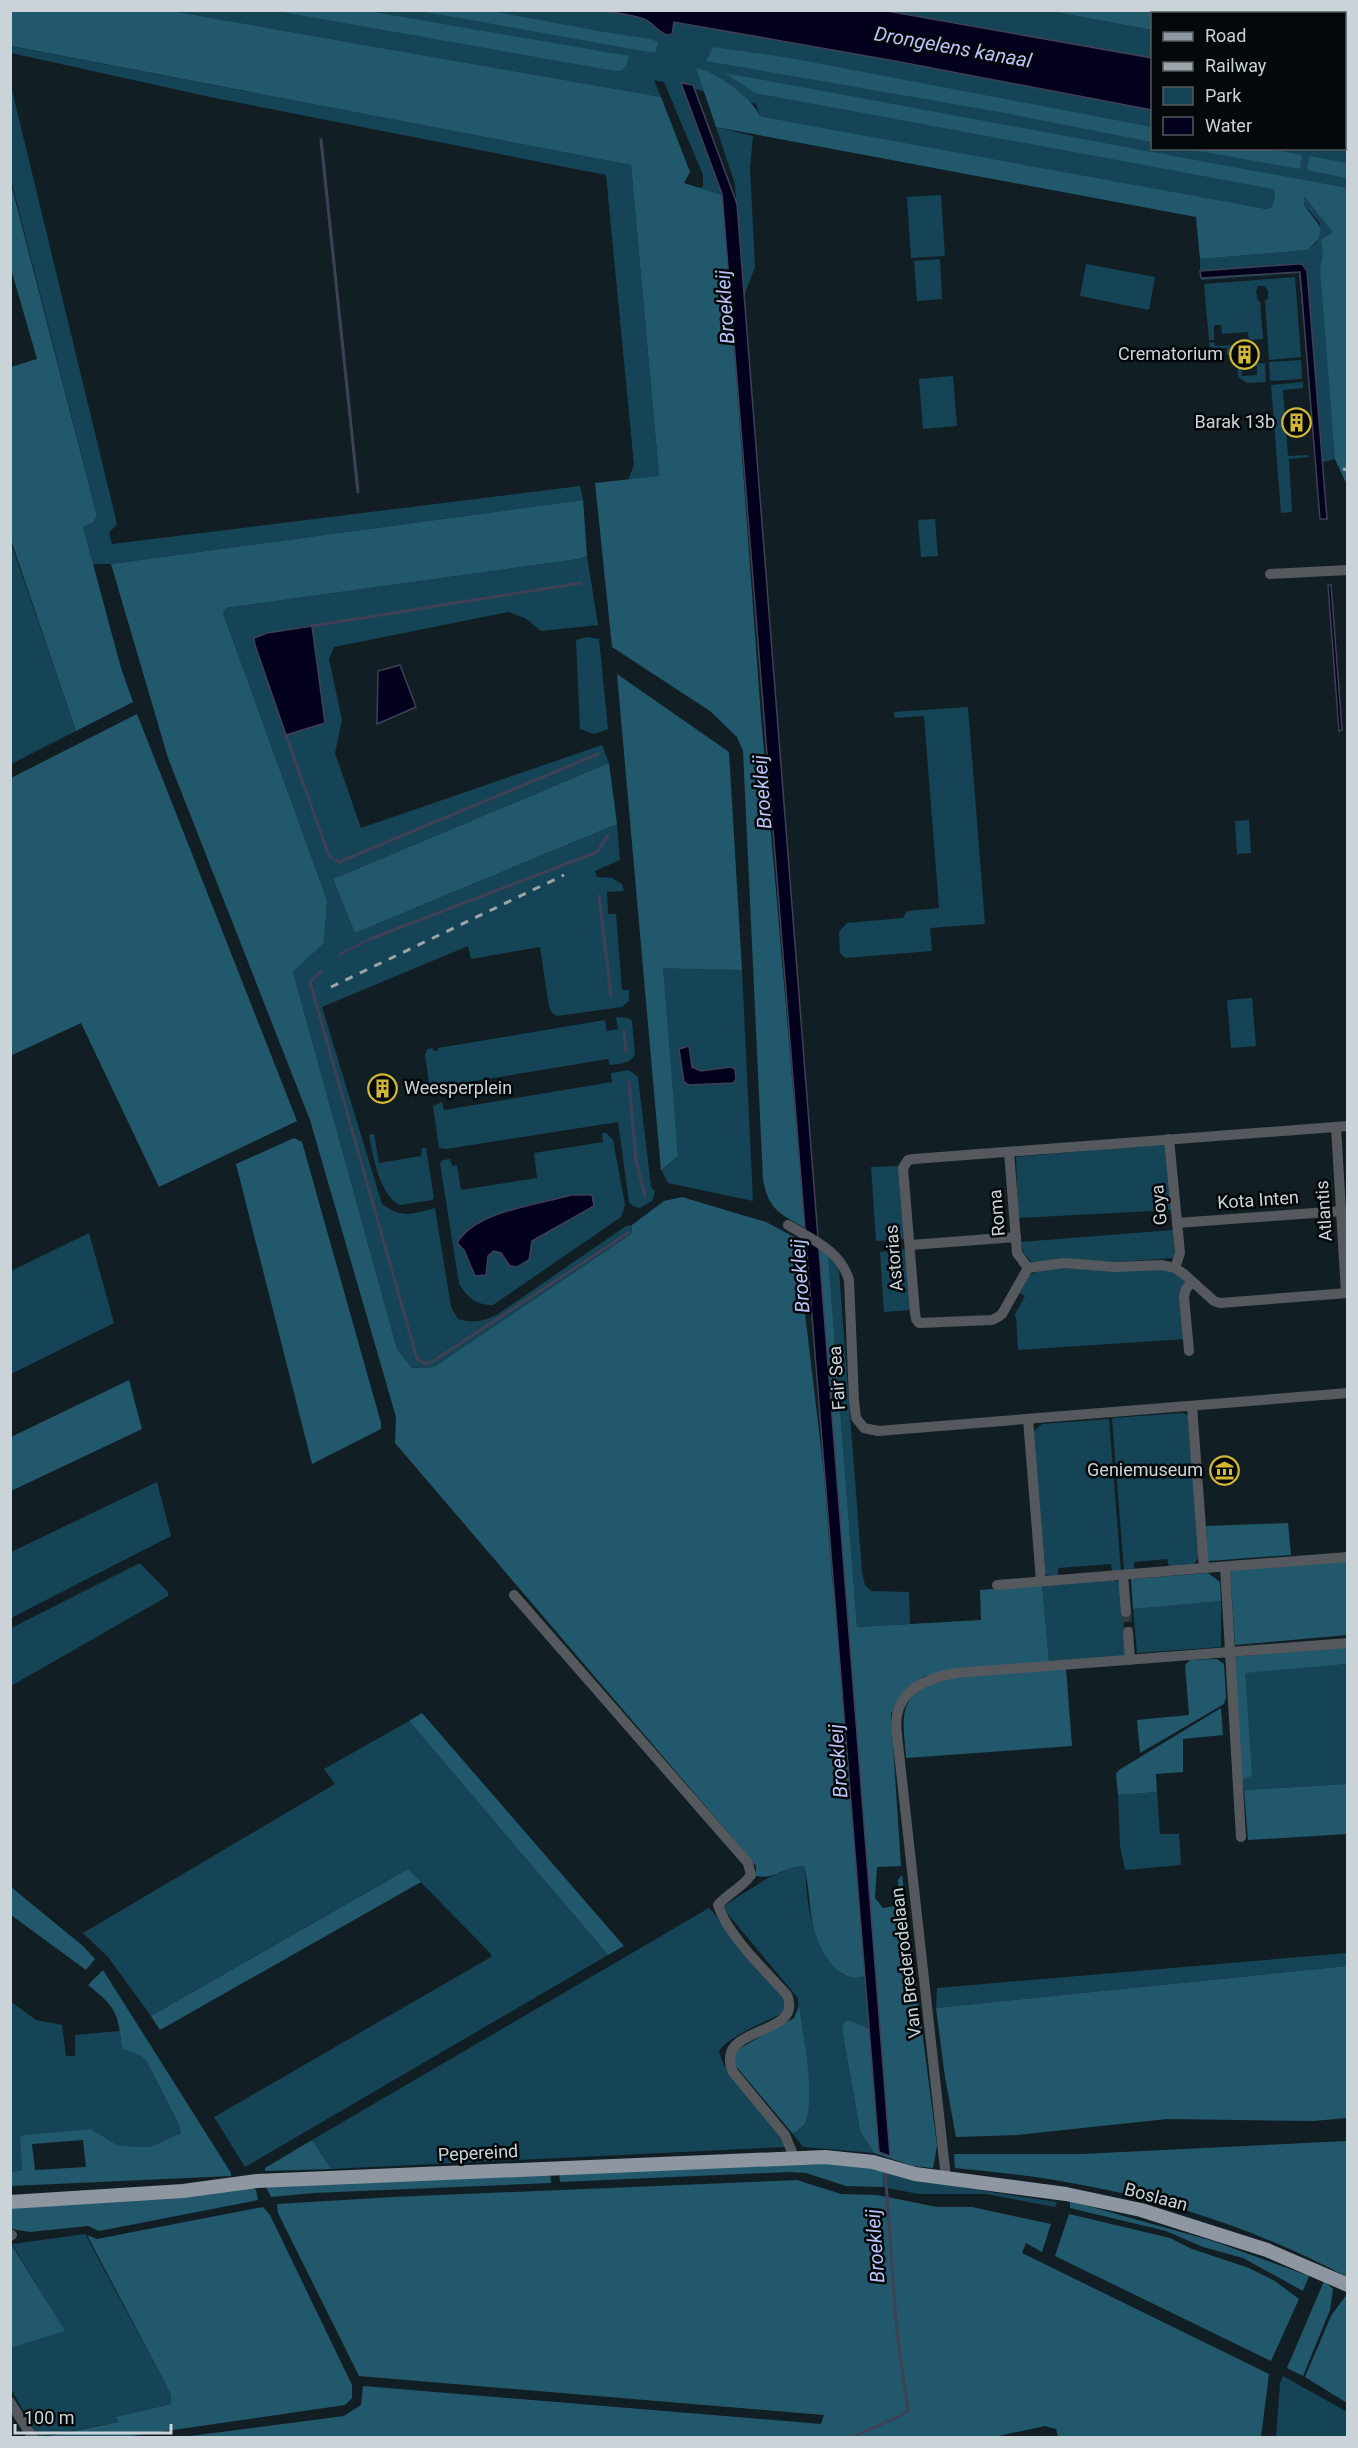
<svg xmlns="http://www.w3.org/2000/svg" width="1358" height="2448" viewBox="0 0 1358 2448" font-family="Roboto,sans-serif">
  <rect width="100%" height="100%" fill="#111f25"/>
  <!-- green -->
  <g fill="#154456" fill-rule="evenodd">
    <path d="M172 11H1050L1152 30V148H1344L1345 67 1347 68V485L1335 459 1323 462 1306 267 1298 264 1200 271V259L1308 250 1316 243 1320 223 1304 205 1267 209 1235 204 811 127 760 116 756 104 682 86 722 195 700 188 703 186V175L664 82 654 80 661 97Z"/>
    <path d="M10 46 631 165 659 477 628 480 634 465 606 175 210 97 11 53Z"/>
    <path d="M10 82 117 524 109 533 112 544 580 486 583 500 111 564H93L83 527 93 523 97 516 11 180Z"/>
    <path d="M716 127 753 136 750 168 755 267 744 296 735 184Z"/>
    <path d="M941 195 945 256 911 258 907 197Z"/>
    <path d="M940 259 942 299 917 301 914 261Z"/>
    <path d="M1086 264 1155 277 1149 310 1080 296Z"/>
    <path d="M1300 271 1301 274 1316 463 1299 273 1201 280V278Z"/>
    <path d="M1295 277 1301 357 1269 360 1265 300 1268 299V290L1264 286H1258L1256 291 1258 301H1260L1263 339 1249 340 1248 332 1222 334 1221 325H1214V340H1209L1204 284Z"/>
    <path d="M1214 342 1215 346 1240 345 1242 376 1257 375V366H1250L1249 364 1265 363 1266 382 1247 383 1238 377 1237 355H1227V348H1222V356L1213 357 1210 352 1209 343Z"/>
    <path d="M1301 360 1302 379 1270 381 1269 362Z"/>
    <path d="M953 376 957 426 923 429 919 379Z"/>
    <path d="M1303 382V388L1283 390 1288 456 1308 455 1309 457 1289 459 1292 512 1281 513 1271 385Z"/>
    <path d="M935 519 938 556 921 557 918 520Z"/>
    <path d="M10 540 76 731 11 764H10Z"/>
    <path d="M587 556 598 625 541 631 525 618 508 612 334 647 329 659 342 720 335 753 361 828 602 745 609 763 333 879 355 933 617 824 620 860 595 871 597 877 612 878 622 884 624 891 607 892 608 914H616L622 990H629V1001L622 1007 557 1016 552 1013 549 1007 540 947 471 959 468 946 322 1007 382 1204C403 1219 411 1214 435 1208L451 1307 458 1319C474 1324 484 1321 498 1314L626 1226 632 1225 631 1234 434 1367 412 1368 397 1349 293 972 324 943 327 900 223 613 226 608 578 559Z"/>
    <path d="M587 637 599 639 608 729 594 734 580 729 576 640Z"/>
    <path d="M968 707 985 924 930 928 932 951 845 958 840 953 839 932 847 923 903 918 907 911 939 908 924 716 895 718 894 712Z"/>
    <path d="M1249 820 1251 853 1237 854 1235 821Z"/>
    <path d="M662 967 742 970 753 1201 668 1183 662 1171 678 1156ZM689 1047 692 1067 701 1071 731 1067 736 1079 733 1083 689 1085 684 1082 680 1049Z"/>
    <path d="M1252 998 1256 1046 1231 1048 1227 1000Z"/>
    <path d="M616 1017 628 1018 632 1021 635 1053C632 1064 619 1064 610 1065L608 1059 439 1087 440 1093H433L430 1090 425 1055 427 1049 433 1048 434 1051H438V1048L605 1020 607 1031 618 1029Z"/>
    <path d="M629 1070 638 1077 651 1187 655 1192 652 1201 640 1208 633 1206 629 1202 618 1122 446 1149 439 1148 433 1106 442 1102 444 1110 612 1082 611 1073Z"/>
    <path d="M602 1133H606L613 1140 625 1205 621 1217 493 1305C476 1305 468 1298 459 1284L440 1163 443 1160 450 1159 452 1166 457 1165 461 1190 537 1178 534 1153 603 1142ZM526 1208 532 1241 529 1260 507 1258 501 1252 494 1251 488 1256V1268L471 1269 464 1250 474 1225 509 1210Z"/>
    <path d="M374 1134 379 1163 421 1156 422 1148H426L434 1198 432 1200 400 1205C379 1195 373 1155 369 1135Z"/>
    <path d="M1162 1144 1166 1146 1172 1210 1018 1218 1016 1157Z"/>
    <path d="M899 1166 905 1239 876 1241 871 1167Z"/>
    <path d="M1173 1230 1175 1258 1115 1262 1066 1259 1032 1263 1024 1253 1020 1242Z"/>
    <path d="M89 1233 114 1323 11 1374V1271Z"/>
    <path d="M907 1249 910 1310 884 1312 880 1252Z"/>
    <path d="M828 1254 835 1261 839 1271 862 1572 865 1585 871 1591 909 1592 910 1624 857 1627Z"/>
    <path d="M1046 1268 1157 1269 1175 1272 1185 1281V1339L1018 1350 1016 1317 1014 1316 1025 1296 1018 1292 1029 1275Z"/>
    <path d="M1182 1413 1188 1415 1200 1556 1193 1565 1169 1567 1167 1559 1134 1562V1570L1124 1571 1112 1418Z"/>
    <path d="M1109 1419 1121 1571 1112 1572 1111 1564 1058 1568V1576H1048L1044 1572 1033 1432 1042 1424Z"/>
    <path d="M157 1482 171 1536 11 1618V1552Z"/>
    <path d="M140 1563 168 1592V1596L11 1686V1628Z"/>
    <path d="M1114 1580 1119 1582 1127 1656 1049 1662 1042 1585Z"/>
    <path d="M1221 1601V1647L1137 1653 1133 1609Z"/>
    <path d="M1347 1664V1784L1244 1790 1240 1780 1245 1672Z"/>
    <path d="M409 1721 608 1955 245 2167 214 2117 491 1957V1954L408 1869 151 2016 108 1957 83 1933 335 1784 324 1769Z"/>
    <path d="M1157 1792 1160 1834H1179L1181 1865 1125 1870 1120 1846 1118 1795Z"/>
    <path d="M797 1865H804C806 1875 806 1884 807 1894 810 1923 820 1955 843 1975L870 1973 874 2032 849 2020 842 2029 860 2131 874 2153 803 2147 793 2134 803 2127 798 1998 722 1907 768 1878Z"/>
    <path d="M709 1908 787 1997 786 2011C770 2021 726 2036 719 2052L724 2065 788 2144 784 2147 331 2169 312 2140Z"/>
    <path d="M1347 1953V1966L936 2008 937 1988Z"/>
    <path d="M10 2001 36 2020 62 2025 66 2056H75V2035L120 2031 122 2049 141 2056 147 2062 179 2125 181 2133 150 2147H139L117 2145 91 2129 20 2137 22 2170 11 2172Z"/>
    <path d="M883 2170 907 2179 1057 2202 1055 2207 986 2194H918L883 2187Z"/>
    <path d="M85 2234 164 2381 171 2396V2404L117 2417 119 2422 38 2437 11 2389 10 2348 64 2331 12 2244Z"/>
    <path d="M1283 2376 1347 2412V2437H1276L1280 2383Z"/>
  </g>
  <!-- forest -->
  <g fill="#22586c" fill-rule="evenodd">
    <path d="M1157 10 1173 13 1152 14V30L1050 11Z"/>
    <path d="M10 11H172L661 97 690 172 684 183 722 195 724 209 761 717 805 1228C780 1214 769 1210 763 1180L743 751 737 737 710 711 612 647 595 483 659 476 631 165 11 46Z"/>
    <path d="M277 11H367L629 56 626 66 621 71H615Z"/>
    <path d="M420 11H491L604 32 650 39 658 42 655 53Z"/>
    <path d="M713 47 790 58 1152 127V142L1000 112 706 61Z"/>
    <path d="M696 68C716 71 753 99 760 116L811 126 1266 209 1272 207 1275 197 1274 189 755 93 725 73 1347 188V485L1335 459 1320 268 1323 256 1321 240 1333 232 1304 196V205C1317 225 1331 228 1308 250L1200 259 1196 217 716 127Z"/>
    <path d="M1187 149H1269L1302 155 1300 169Z"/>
    <path d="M1309 156 1347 163V178L1307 170Z"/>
    <path d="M10 180 97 516 93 523 83 527 121 668 133 702 76 731 11 540V367L37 359 11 269Z"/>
    <path d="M583 500 587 556 578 559 226 608 223 613 327 900 324 943 293 972 397 1349 412 1368 434 1367 631 1234 632 1225 664 1201 682 1197 766 1222 796 1238 824 1473 832 1578 849 1706 814 1245 828 1254 857 1627 981 1620 980 1590 1042 1585 1049 1662 940 1672 923 1677 909 1687 891 1714 901 1866 877 1867 875 1898 883 1908 895 1906 899 1902 898 1880 902 1875 937 2146 933 2168 913 2166 874 2153 860 2131 842 2029 845 2021 849 2020 873 2031 870 1973C840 1991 819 1950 813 1925 809 1905 809 1884 804 1866 785 1865 777 1880 756 1876V1866L749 1857 395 1443 396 1417 310 1120 168 758 111 564Z"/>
    <path d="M617 674 729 752 742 970 663 968 678 1156 661 1171Z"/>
    <path d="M137 714 297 1121 159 1187 81 1023 10 1056 11 778Z"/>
    <path d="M609 763 617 824 355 933 333 879Z"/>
    <path d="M294 1138 302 1142 381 1423V1429L312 1464 236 1164Z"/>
    <path d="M129 1380 142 1429 11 1491V1437Z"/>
    <path d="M1288 1523 1291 1555 1208 1561 1206 1526Z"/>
    <path d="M1347 1560V1635L1235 1645 1230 1570Z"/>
    <path d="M1208 1573 1220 1582 1221 1601 1133 1609 1131 1579Z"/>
    <path d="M1347 1647V1664L1245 1673 1252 1776 1240 1780 1231 1657Z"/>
    <path d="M1217 1659 1224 1664 1226 1697 1224 1704 1140 1753 1137 1720 1189 1715 1185 1665 1190 1660Z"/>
    <path d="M1066 1668 1072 1746 906 1758C903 1716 896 1696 942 1679Z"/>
    <path d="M1221 1708 1223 1735 1183 1739V1772L1156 1774 1157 1792 1118 1795 1116 1774 1119 1770Z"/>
    <path d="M422 1713 624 1946 608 1955 409 1721Z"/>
    <path d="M1347 1784V1834L1248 1840 1244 1790Z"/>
    <path d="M408 1869 421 1882 160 2030 151 2016Z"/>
    <path d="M11 1887 83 1946 95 1959 86 1970 11 1915Z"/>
    <path d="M1347 1966V2118L1313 2121 1167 2119 1017 2135 956 2137 945 2077 936 2008Z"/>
    <path d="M103 1970 231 2173V2176L11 2186V2172L22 2170 20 2137 24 2135 91 2129 117 2145 139 2147H150L181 2133 179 2125 147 2062 141 2056 122 2049C118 2013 117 2008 88 1985ZM83 2140 86 2167 35 2170 32 2144Z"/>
    <path d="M799 2006C803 2037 815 2091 806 2121 804 2127 798 2130 793 2134L735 2065 731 2053 794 2018Z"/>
    <path d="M312 2140 331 2169 265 2171V2168Z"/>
    <path d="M1347 2141V2277C1265 2233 1169 2200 1077 2184 1037 2176 996 2172 955 2168L954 2154H1081Z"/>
    <path d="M804 2159 883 2170V2187L846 2186 806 2173 789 2172 560 2182 559 2172Z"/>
    <path d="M550 2171 551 2183 314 2193 271 2197 265 2185Z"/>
    <path d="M797 2180 841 2194 877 2195 937 2207H972L1051 2224 1042 2252 1026 2243 1022 2253 1269 2374 1261 2437H1058L1056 2429 1045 2426 989 2438 182 2437 344 2416 361 2405 363 2386 821 2424 824 2415 359 2376 278 2213 277 2204 393 2197Z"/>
    <path d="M253 2188 256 2190 258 2200 99 2231 88 2226 30 2232 11 2229 10 2209Z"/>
    <path d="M1070 2201 1213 2241 1309 2276 1303 2291 1243 2258 1203 2247 1166 2231 1070 2208Z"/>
    <path d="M263 2207 270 2215 352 2385V2398L345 2405 125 2437H43L119 2422 116 2417 171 2404V2396L164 2381 87 2235 97 2239Z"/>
    <path d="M1069 2214 1170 2238 1192 2249 1249 2268 1275 2281 1299 2299 1271 2361 1055 2256Z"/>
    <path d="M11 2244 65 2331 11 2348H10Z"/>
    <path d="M1324 2281 1333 2289 1330 2310 1303 2376 1287 2368Z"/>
    <path d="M1347 2294V2403L1305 2377 1331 2316Z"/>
  </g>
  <!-- water -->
  <g fill="#03011d" stroke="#3f4055" stroke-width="1.5">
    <path d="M605 11H887L1152 58V110L895 61 674 22 672 34 667 35C656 31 654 23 644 19 632 15 617 13 605 11Z"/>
    <path d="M681 83 693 85 737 204 890 2156 879 2152 723 205 722 194Z"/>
    <path d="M1298 264H1302L1307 271 1327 519H1320L1300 272 1201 278 1200 271Z"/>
    <path d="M1328 585H1331L1342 730 1339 731Z"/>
    <path d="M312 626 325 723 286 735 255 645 254 638 267 633Z"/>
    <path d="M400 665 416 707 377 724 378 671Z"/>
    <path d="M689 1046 692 1067 701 1071 731 1067 735 1069 736 1079 733 1083 689 1085 684 1082 679 1049Z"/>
    <path d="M571 1195H592L594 1206 532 1241 529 1260 517 1267 510 1266 501 1253 494 1251 488 1256 486 1275 475 1276 464 1250 457 1243C475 1211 537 1205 571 1195Z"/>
  </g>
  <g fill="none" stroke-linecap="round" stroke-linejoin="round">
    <!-- stream -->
    <g stroke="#3f4055" stroke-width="3">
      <path d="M321 140 358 492"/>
      <path d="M312 626 581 583"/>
      <path d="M286 735 329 856 339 862 598 754"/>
      <path d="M599 896 611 996"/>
      <path d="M340 954 370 939 597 852 608 835"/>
      <path d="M321 971 310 982 417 1359 426 1364 435 1360 628 1233"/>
      <path d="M624 1031 626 1051"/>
      <path d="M629 1082 636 1160 645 1197"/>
      <path d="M850 2438 900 2416 908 2410 897 2334 885 2168"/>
    </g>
    <!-- minor-tunnel -->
    <path stroke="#2d3a40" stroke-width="10" stroke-dasharray="10 5" stroke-linecap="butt" d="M1126 1612 1128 1632"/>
    <!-- minor -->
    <g stroke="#55595e" stroke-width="10">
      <path d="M1270 574 1348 570"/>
      <path d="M1348 1126 914 1159 908 1160 903 1168 915 1313 916 1319 919 1323 992 1320 998 1317 1002 1314 1028 1268 1064 1263 1115 1267 1162 1265 1175 1268 1184 1274 1214 1301 1220 1303 1348 1293"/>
      <path d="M1336 1127 1346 1293"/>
      <path d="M1169 1139 1180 1253 1175 1268"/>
      <path d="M1009 1152 1017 1253 1028 1268"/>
      <path d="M1177 1223 1341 1211"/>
      <path d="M788 1225C813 1240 840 1250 849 1280L854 1401 856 1418 864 1428 878 1431 1348 1393"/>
      <path d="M910 1245 1016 1237"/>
      <path d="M1189 1351 1184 1297 1186 1289 1192 1282"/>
      <path d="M1192 1406 1204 1568 1348 1557"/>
      <path d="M1028 1419 1041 1581"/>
      <path d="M1225 1567 1241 1837"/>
      <path d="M1123 1575 1126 1612"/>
      <path d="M997 1585 1204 1568"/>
      <path d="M514 1595 748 1863 751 1875C742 1888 728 1893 718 1905 728 1936 765 1970 787 1995 805 2038 712 2024 733 2072L785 2135 794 2157"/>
      <path d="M1128 1632 1130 1660"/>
      <path d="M946 2178 898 1744C897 1735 895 1724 897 1715 902 1687 932 1677 956 1673L1348 1643"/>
      <path d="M10 2236 12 2235"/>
      <path d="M10 2402 33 2438"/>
    </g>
    <!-- major -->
    <path stroke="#8d96a1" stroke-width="14" d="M10 2202 183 2191 257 2181 825 2157 873 2162 915 2174 1066 2194 1141 2210 1267 2250 1348 2285"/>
    <!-- rail -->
    <g stroke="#9ba5aa" stroke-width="3" stroke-dasharray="8 8" stroke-linecap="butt">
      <path d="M1343 469 1348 470"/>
      <path d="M331 987 564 875"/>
    </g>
  </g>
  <!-- icons -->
  <defs>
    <symbol id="building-ring" viewBox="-11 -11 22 22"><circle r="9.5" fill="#04080a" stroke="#d2b736" stroke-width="1.5"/><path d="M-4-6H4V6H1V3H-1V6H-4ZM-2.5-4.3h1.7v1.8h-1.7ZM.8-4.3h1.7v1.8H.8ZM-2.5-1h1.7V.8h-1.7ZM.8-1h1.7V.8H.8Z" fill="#d2b736"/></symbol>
    <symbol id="museum-ring" viewBox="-11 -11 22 22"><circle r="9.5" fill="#04080a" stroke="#d2b736" stroke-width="1.5"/><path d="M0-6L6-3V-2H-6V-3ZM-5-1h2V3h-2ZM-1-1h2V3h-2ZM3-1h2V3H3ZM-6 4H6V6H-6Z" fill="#d2b736"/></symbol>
  </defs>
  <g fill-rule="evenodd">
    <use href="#building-ring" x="1228" y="338" width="33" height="33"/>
    <use href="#building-ring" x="1280" y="406" width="33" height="33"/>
    <use href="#building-ring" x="366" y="1072" width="33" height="33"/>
    <use href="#museum-ring" x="1208" y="1454" width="33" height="33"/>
  </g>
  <g text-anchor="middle" stroke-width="5" stroke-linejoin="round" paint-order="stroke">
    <!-- poi labels -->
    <g font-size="18" fill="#cad3d7" stroke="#04080a" text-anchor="end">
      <text x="1223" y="360">Crematorium</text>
      <text x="1275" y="428">Barak 13b</text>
      <text x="404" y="1094" text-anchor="start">Weesperplein</text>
      <text x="1203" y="1476">Geniemuseum</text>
    </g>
    <!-- street labels -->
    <g font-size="18" fill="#cad3d7" stroke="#04080a">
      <text transform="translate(1258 1200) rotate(-4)" y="6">Kota Inten</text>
      <text transform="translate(1159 1205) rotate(-95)" y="6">Goya</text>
      <text transform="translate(1324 1211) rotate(-94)" y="6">Atlantis</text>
      <text transform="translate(997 1213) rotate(-95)" y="6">Roma</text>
      <text transform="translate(894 1258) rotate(-95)" y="6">Astorias</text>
      <text transform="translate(837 1378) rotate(-94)" y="6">Fair Sea</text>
      <text transform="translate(906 1963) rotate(-97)" y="6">Van Brederodelaan</text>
      <text transform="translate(478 2153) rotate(-3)" y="6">Pepereind</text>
      <text transform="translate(1156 2197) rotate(15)" y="6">Boslaan</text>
    </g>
    <!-- water labels -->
    <g font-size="20" font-style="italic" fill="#bbc3f9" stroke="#04080a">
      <text transform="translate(953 47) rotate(10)" y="7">Drongelens kanaal</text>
      <text transform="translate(725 307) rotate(-94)" y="7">Broekleij</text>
      <text transform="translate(762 792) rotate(-94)" y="7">Broekleij</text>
      <text transform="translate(800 1276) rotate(-94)" y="7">Broekleij</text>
      <text transform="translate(838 1761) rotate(-94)" y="7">Broekleij</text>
      <text transform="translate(875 2246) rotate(-94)" y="7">Broekleij</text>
    </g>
  </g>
  <!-- border -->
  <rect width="1358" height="2448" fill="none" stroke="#cad3d7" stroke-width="24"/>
  <!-- legend -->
  <rect x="1151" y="12" width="195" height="138" fill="#04080a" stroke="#53595c" stroke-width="1.5"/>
  <rect x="1163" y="32" width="30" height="9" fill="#8d96a1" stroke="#53595c" stroke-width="1.5"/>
  <text x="1205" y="42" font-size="18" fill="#cad3d7">Road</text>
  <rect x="1163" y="62" width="30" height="9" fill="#9ba5aa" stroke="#53595c" stroke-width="1.5"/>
  <text x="1205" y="72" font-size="18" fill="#cad3d7">Railway</text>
  <rect x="1163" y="87" width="30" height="18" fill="#154456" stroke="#53595c" stroke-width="1.5"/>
  <text x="1205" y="102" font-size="18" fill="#cad3d7">Park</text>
  <rect x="1163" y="117" width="30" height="18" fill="#03011d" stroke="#53595c" stroke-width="1.5"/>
  <text x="1205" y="132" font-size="18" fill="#cad3d7">Water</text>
  <!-- scale -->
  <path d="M15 2424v9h156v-9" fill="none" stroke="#cad3d7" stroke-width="3"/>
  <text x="24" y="2424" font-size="18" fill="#cad3d7" stroke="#04080a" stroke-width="4.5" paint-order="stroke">100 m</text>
</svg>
